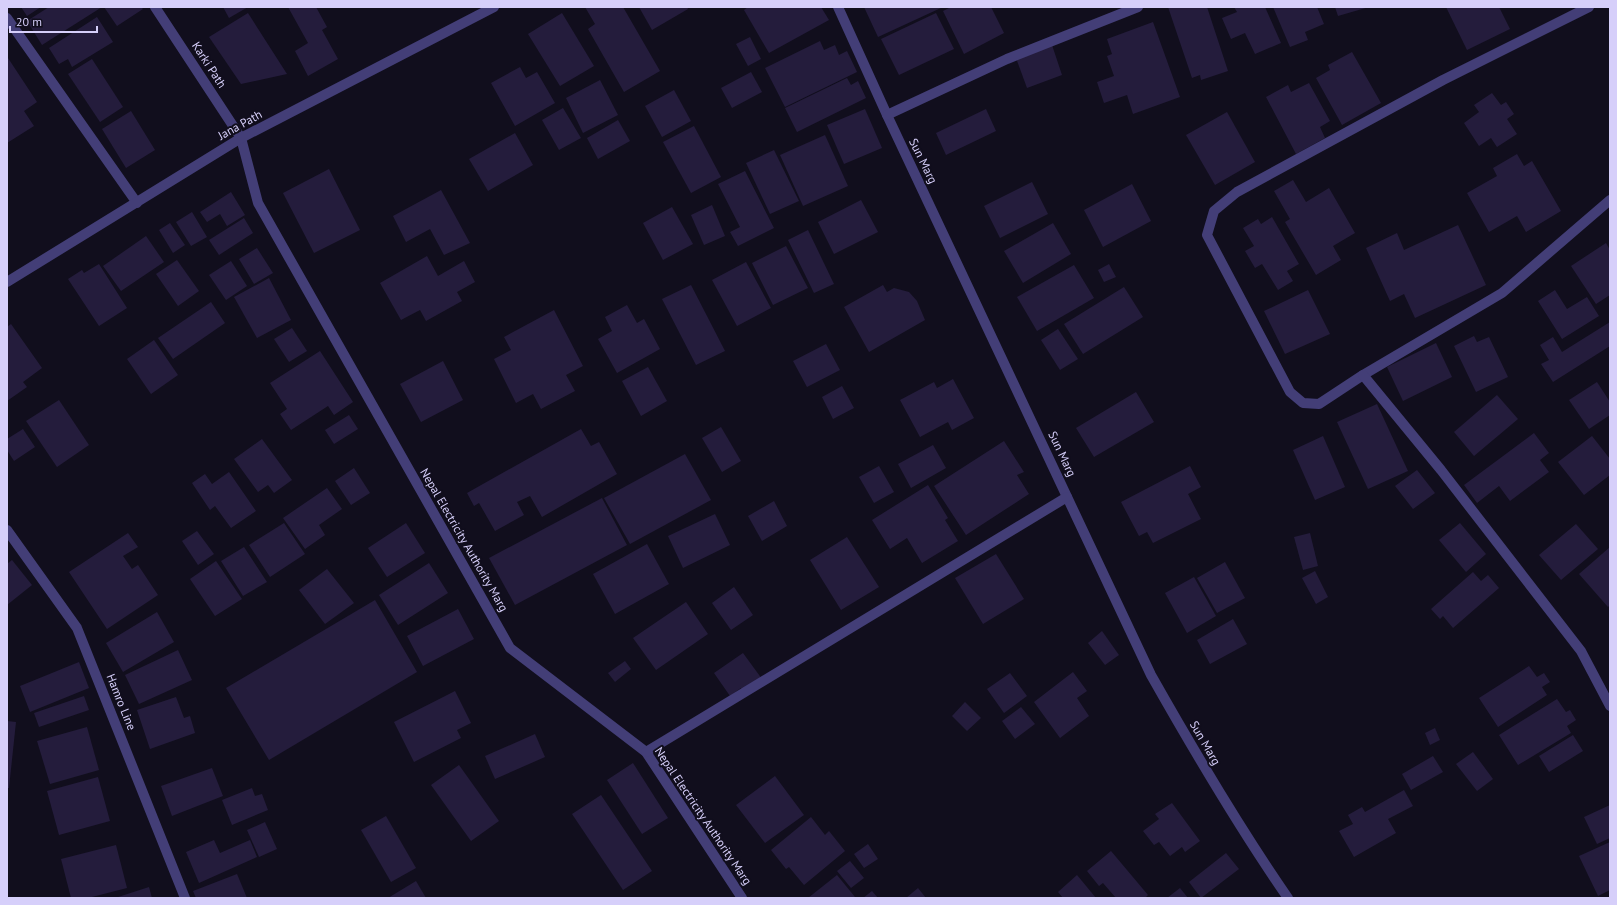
<svg xmlns="http://www.w3.org/2000/svg" width="1617" height="905" viewBox="0 0 1617 905" font-family="'PT Sans',sans-serif">
  <rect width="100%" height="100%" fill="#110e1d"/>
  <!-- building -->
  <g fill="#241c3c">
    <path d="M21 7H41L27 16Z"/>
    <path d="M49 7H102L42 45 27 21Z"/>
    <path d="M104 7H141L143 9 117 26Z"/>
    <path d="M223 7H248L229 18Z"/>
    <path d="M288 7H316L327 27 322 30 338 59 308 76 295 51 308 43Z"/>
    <path d="M585 7H623L660 71 624 92 588 29 595 24Z"/>
    <path d="M639 7H687L688 9 652 30Z"/>
    <path d="M748 7H821L829 20 769 53 744 10Z"/>
    <path d="M864 7H943L878 37Z"/>
    <path d="M951 7H991L1004 33 964 54 943 11Z"/>
    <path d="M1168 7H1207L1228 71 1201 80 1200 75 1192 78Z"/>
    <path d="M1234 7H1265L1281 43 1255 54 1245 33 1231 39 1222 18 1237 12Z"/>
    <path d="M1273 7H1317L1324 24 1305 32 1308 40 1290 47Z"/>
    <path d="M1335 7H1369L1338 16Z"/>
    <path d="M1446 7H1499L1510 29 1467 50Z"/>
    <path d="M248 13 287 74 241 84 209 37Z"/>
    <path d="M562 13 594 66 560 86 528 34Z"/>
    <path d="M936 13 954 49 899 75 881 39Z"/>
    <path d="M97 17 113 42 72 67 68 59 59 64 49 48Z"/>
    <path d="M1153 22 1180 97 1133 114 1127 95 1104 103 1097 82 1114 76 1107 56 1112 54 1107 39Z"/>
    <path d="M750 37 761 59 748 66 736 44Z"/>
    <path d="M820 41 824 50 835 45 839 55 847 51 857 72 785 107 765 68Z"/>
    <path d="M1052 45 1062 75 1027 88 1016 58Z"/>
    <path d="M1352 52 1381 103 1342 125 1316 78 1330 70 1328 65Z"/>
    <path d="M8 58 37 102 24 111 34 126 7 143V59Z"/>
    <path d="M92 59 123 107 100 122 68 74Z"/>
    <path d="M520 67 526 78 537 72 555 103 515 126 491 83Z"/>
    <path d="M751 72 762 92 732 108 721 88Z"/>
    <path d="M847 78 851 85 858 81 866 98 797 132 785 108Z"/>
    <path d="M600 80 618 115 583 133 566 98Z"/>
    <path d="M1309 83 1330 121 1320 127 1325 138 1296 154 1266 97 1288 85 1291 92Z"/>
    <path d="M674 90 691 121 662 137 645 106Z"/>
    <path d="M1492 93 1501 105 1506 102 1514 114 1507 119 1517 134 1497 147 1491 138 1479 146 1464 123 1479 112 1474 105Z"/>
    <path d="M563 108 581 138 559 150 542 120Z"/>
    <path d="M865 109 882 148 844 164 827 125Z"/>
    <path d="M986 109 996 131 946 155 936 133Z"/>
    <path d="M131 111 155 150 126 168 102 129Z"/>
    <path d="M1227 112 1255 162 1215 185 1186 135Z"/>
    <path d="M618 120 630 141 598 159 587 138Z"/>
    <path d="M694 126 721 177 691 193 663 142Z"/>
    <path d="M515 133 533 165 488 191 469 159Z"/>
    <path d="M825 135 848 186 803 206 780 155Z"/>
    <path d="M774 150 799 201 770 214 746 163Z"/>
    <path d="M1517 154 1524 166 1532 161 1561 211 1526 232 1517 216 1489 232 1467 193 1497 176 1493 168Z"/>
    <path d="M329 169 360 230 314 253 283 193Z"/>
    <path d="M745 171 774 228 738 246 730 232 740 227 718 184Z"/>
    <path d="M1293 180 1306 202 1329 188 1355 233 1333 246 1341 260 1316 275 1285 222 1290 219 1274 191Z"/>
    <path d="M1032 182 1048 214 1000 238 984 206Z"/>
    <path d="M1132 184 1151 221 1103 247 1084 210Z"/>
    <path d="M441 190 470 243 444 255 430 229 406 242 393 216Z"/>
    <path d="M231 192 245 215 227 226 220 214 207 222 200 212Z"/>
    <path d="M861 200 878 232 834 254 818 222Z"/>
    <path d="M712 205 725 236 704 245 691 215Z"/>
    <path d="M672 207 693 244 663 260 643 223Z"/>
    <path d="M192 212 207 237 191 246 176 222Z"/>
    <path d="M1272 217 1299 264 1287 271 1293 281 1278 290 1262 264 1255 268 1245 251 1254 246 1243 228 1258 219 1261 224Z"/>
    <path d="M244 218 253 233 219 255 209 240Z"/>
    <path d="M170 223 185 245 173 253 159 230Z"/>
    <path d="M1053 223 1071 254 1023 283 1004 251Z"/>
    <path d="M1458 225 1486 285 1415 318 1404 294 1390 301 1366 248 1397 233 1404 250Z"/>
    <path d="M808 230 834 284 814 293 788 240Z"/>
    <path d="M146 236 164 262 121 291 103 266Z"/>
    <path d="M1606 243 1610 250V295L1596 304 1571 266Z"/>
    <path d="M786 246 808 288 773 305 752 263Z"/>
    <path d="M257 248 273 273 254 284 239 259Z"/>
    <path d="M427 256 438 276 464 261 475 282 457 292 462 301 426 321 420 310 401 320 380 283Z"/>
    <path d="M177 260 199 291 178 306 156 274Z"/>
    <path d="M231 261 247 286 226 300 209 275Z"/>
    <path d="M746 262 771 308 737 326 712 280Z"/>
    <path d="M99 264 127 308 99 326 68 279 82 270 84 273Z"/>
    <path d="M1109 264 1116 277 1104 282 1098 270Z"/>
    <path d="M1074 265 1094 298 1037 331 1017 297Z"/>
    <path d="M269 278 291 320 257 338 234 297Z"/>
    <path d="M691 285 725 351 696 365 662 299Z"/>
    <path d="M883 285 887 292 894 288 909 292 917 301 925 320 869 352 844 307Z"/>
    <path d="M1124 287 1143 317 1083 354 1064 324Z"/>
    <path d="M1308 290 1330 334 1285 354 1264 311Z"/>
    <path d="M1555 290 1567 309 1587 297 1599 316 1562 339 1538 301Z"/>
    <path d="M211 302 225 323 173 359 158 338Z"/>
    <path d="M627 305 637 323 644 319 660 349 617 373 598 339 612 331 605 317Z"/>
    <path d="M554 310 583 366 566 375 575 391 541 409 533 394 516 403 494 359 511 350 504 337Z"/>
    <path d="M1610 322V346L1553 382 1541 364 1549 360 1540 345 1553 337 1562 352Z"/>
    <path d="M11 324 42 368 23 382 27 387 7 401V327Z"/>
    <path d="M292 328 307 351 289 362 274 339Z"/>
    <path d="M1058 329 1078 359 1060 370 1041 340Z"/>
    <path d="M1474 336 1477 342 1489 337 1508 377 1476 392 1454 346Z"/>
    <path d="M154 340 178 375 151 394 127 359Z"/>
    <path d="M1436 343 1452 377 1403 401 1387 367Z"/>
    <path d="M826 344 840 370 807 387 793 361Z"/>
    <path d="M320 351 353 402 334 415 328 406 291 430 280 414 287 409 270 383Z"/>
    <path d="M443 361 463 400 421 422 400 384Z"/>
    <path d="M648 367 667 401 641 416 622 381Z"/>
    <path d="M953 379 974 418 952 430 948 422 920 437 900 400 934 382 937 388Z"/>
    <path d="M1597 382 1610 402V415L1589 429 1569 400Z"/>
    <path d="M842 386 854 408 833 419 822 397Z"/>
    <path d="M1136 392 1154 422 1094 457 1076 428Z"/>
    <path d="M1497 395 1518 419 1474 456 1454 432Z"/>
    <path d="M59 400 89 445 57 467 26 421Z"/>
    <path d="M1377 404 1408 471 1368 489 1337 422Z"/>
    <path d="M349 415 358 429 334 444 325 430Z"/>
    <path d="M721 427 741 461 722 472 702 438Z"/>
    <path d="M23 429 35 447 14 461 7 450V439Z"/>
    <path d="M581 429 591 446 599 442 617 474 542 517 530 496 517 502 524 515 495 531 479 503 474 506 467 493Z"/>
    <path d="M1534 433 1549 453 1540 460 1549 472 1510 501 1499 486 1477 503 1464 485Z"/>
    <path d="M1323 436 1345 487 1315 500 1293 450Z"/>
    <path d="M1592 436 1610 459V475L1584 495 1558 462Z"/>
    <path d="M262 439 292 480 274 493 268 485 258 492 234 459Z"/>
    <path d="M1004 441 1024 472 1017 475 1029 494 966 535 934 486Z"/>
    <path d="M933 445 946 468 911 488 898 464Z"/>
    <path d="M685 454 711 500 630 544 604 498Z"/>
    <path d="M879 466 894 492 874 503 859 477Z"/>
    <path d="M1190 466 1201 487 1188 494 1201 519 1153 543 1147 532 1139 536 1121 502Z"/>
    <path d="M354 468 370 493 351 505 335 481Z"/>
    <path d="M1417 470 1435 493 1413 509 1395 486Z"/>
    <path d="M229 472 256 511 231 528 215 506 210 510 192 483 205 474 212 484Z"/>
    <path d="M928 485 948 518 945 520 958 541 922 563 907 538 890 549 872 520Z"/>
    <path d="M327 488 342 509 319 525 325 535 305 549 283 518Z"/>
    <path d="M602 498 627 545 515 605 489 558Z"/>
    <path d="M774 501 787 526 762 541 748 516Z"/>
    <path d="M715 514 730 545 683 568 668 536Z"/>
    <path d="M284 523 305 554 270 577 249 545Z"/>
    <path d="M406 523 425 553 387 577 368 548Z"/>
    <path d="M1460 523 1486 554 1466 572 1439 540Z"/>
    <path d="M1576 524 1598 549 1561 580 1539 555Z"/>
    <path d="M197 531 214 554 198 565 182 541Z"/>
    <path d="M128 533 138 547 123 556 132 569 138 565 158 595 107 629 69 572Z"/>
    <path d="M1310 533 1318 566 1303 570 1294 537Z"/>
    <path d="M847 537 879 587 841 610 810 560Z"/>
    <path d="M647 544 669 584 615 614 593 574Z"/>
    <path d="M244 547 267 582 243 596 221 561Z"/>
    <path d="M1610 547V605L1608 607 1579 574Z"/>
    <path d="M996 554 1024 599 983 624 955 578Z"/>
    <path d="M12 560 32 585 7 605V564Z"/>
    <path d="M216 561 242 599 215 616 190 579Z"/>
    <path d="M1225 562 1245 598 1217 613 1197 578Z"/>
    <path d="M429 563 448 593 398 625 379 595Z"/>
    <path d="M327 569 354 603 325 624 299 590Z"/>
    <path d="M1315 571 1328 597 1316 604 1302 578Z"/>
    <path d="M1473 572 1481 581 1488 575 1499 588 1453 628 1443 616 1440 619 1431 609Z"/>
    <path d="M1194 577 1216 616 1187 633 1165 593Z"/>
    <path d="M734 587 753 615 731 630 712 603Z"/>
    <path d="M375 600 417 672 269 760 226 688Z"/>
    <path d="M686 602 708 634 656 670 633 638Z"/>
    <path d="M458 609 474 639 423 666 407 636Z"/>
    <path d="M157 612 174 642 123 672 106 643Z"/>
    <path d="M1233 619 1247 644 1210 664 1197 640Z"/>
    <path d="M1102 631 1119 655 1105 665 1088 643Z"/>
    <path d="M178 650 192 680 139 704 125 675Z"/>
    <path d="M743 653 762 679 743 692 741 688 730 696 714 673Z"/>
    <path d="M625 661 631 669 615 682 608 673Z"/>
    <path d="M79 662 89 688 30 712 20 686Z"/>
    <path d="M1529 666 1537 677 1544 673 1550 682 1542 687 1547 695 1498 727 1479 698Z"/>
    <path d="M1073 672 1087 691 1077 698 1089 716 1060 738 1034 702Z"/>
    <path d="M1010 673 1027 696 1004 713 987 689Z"/>
    <path d="M455 691 471 723 457 730 461 738 414 762 394 722Z"/>
    <path d="M84 696 89 710 39 727 34 713Z"/>
    <path d="M176 697 184 718 190 716 195 733 150 749 137 710Z"/>
    <path d="M1557 699 1566 712 1570 710 1576 720 1567 726 1571 733 1518 765 1499 735Z"/>
    <path d="M965 702 981 718 967 731 952 716Z"/>
    <path d="M1021 707 1035 724 1015 739 1002 721Z"/>
    <path d="M7 721 16 722 9 788H7Z"/>
    <path d="M87 727 99 770 50 784 37 741Z"/>
    <path d="M1435 728 1440 740 1430 745 1425 733Z"/>
    <path d="M535 734 545 757 495 779 485 756Z"/>
    <path d="M1573 735 1583 751 1549 772 1539 756Z"/>
    <path d="M1473 752 1493 779 1477 791 1456 764Z"/>
    <path d="M1433 756 1443 772 1411 790 1402 774Z"/>
    <path d="M633 763 668 818 642 834 607 780Z"/>
    <path d="M459 765 499 821 471 841 431 785Z"/>
    <path d="M212 768 223 796 172 816 161 786Z"/>
    <path d="M775 776 804 815 765 843 736 805Z"/>
    <path d="M98 777 110 821 59 835 47 791Z"/>
    <path d="M252 788 255 796 262 794 268 810 232 825 222 800Z"/>
    <path d="M1404 790 1413 806 1388 819 1396 833 1354 857 1339 831 1353 824 1348 815 1362 807 1365 812Z"/>
    <path d="M601 795 652 871 623 890 572 814Z"/>
    <path d="M1172 803 1200 841 1185 852 1182 847 1170 856 1159 842 1154 845 1143 831 1159 819 1155 814Z"/>
    <path d="M1610 805V838L1597 844 1584 817Z"/>
    <path d="M386 816 416 868 391 882 361 830Z"/>
    <path d="M811 817 825 835 829 831 845 851 804 885 789 867 786 869 771 850Z"/>
    <path d="M265 822 277 849 259 857 247 830Z"/>
    <path d="M214 840 220 853 250 840 257 857 199 883 186 852Z"/>
    <path d="M1610 842V890L1598 896 1579 856Z"/>
    <path d="M868 844 878 859 864 868 854 854Z"/>
    <path d="M116 845 127 888 88 898H71L61 859Z"/>
    <path d="M1111 851 1148 895 1145 898H1116L1103 883 1099 886 1087 871Z"/>
    <path d="M1226 853 1239 869 1201 898 1189 882Z"/>
    <path d="M850 861 864 878 851 888 837 871Z"/>
    <path d="M237 874 247 898H196L193 891Z"/>
    <path d="M837 875 855 897 808 898Z"/>
    <path d="M1077 875 1096 898H1063L1058 892Z"/>
    <path d="M416 881 426 898H388Z"/>
    <path d="M149 887 152 898H115Z"/>
    <path d="M918 888 926 898H906Z"/>
    <path d="M1180 888 1188 898H1167Z"/>
    <path d="M872 891 878 898H863Z"/>
  </g>
  <g fill="none" stroke-linecap="round" stroke-linejoin="round">
    <!-- street -->
    <g stroke="#433e77" stroke-width="10">
      <path d="M155 7 241 138 258 203 510 648 646 752 742 898"/>
      <path d="M838 7 887 115 1151 675C1194 751 1238 826 1288 898"/>
      <path d="M1589 7 1443 80 1237 192 1214 211 1207 235 1290 392 1303 403 1319 404 1363 375 1502 293 1610 200"/>
      <path d="M7 18 137 203"/>
      <path d="M887 115 1007 59 1138 7"/>
      <path d="M7 282 241 138 494 7"/>
      <path d="M1363 375 1441 470 1581 651 1610 706"/>
      <path d="M7 530 77 628 185 898"/>
      <path d="M646 752 1067 497"/>
    </g>
  </g>
  <g text-anchor="middle" stroke-width="4" stroke-linejoin="round" paint-order="stroke">
    <!-- street labels -->
    <g font-size="12" fill="#d6cffa" stroke="#110e1d">
      <text transform="translate(209 65) rotate(57)" y="4">Karki Path</text>
      <text transform="translate(240 125) rotate(-29)" y="4">Jana Path</text>
      <text transform="translate(923 161) rotate(64)" y="4">Sun Marg</text>
      <text transform="translate(1062 454) rotate(65)" y="4">Sun Marg</text>
      <text transform="translate(464 540) rotate(60)" y="4">Nepal Electricity Authority Marg</text>
      <text transform="translate(121 702) rotate(68)" y="4">Hamro Line</text>
      <text transform="translate(1205 743) rotate(60)" y="4">Sun Marg</text>
      <text transform="translate(703 816) rotate(56)" y="4">Nepal Electricity Authority Marg</text>
    </g>
  </g>
  <!-- border -->
  <rect width="1617" height="905" fill="none" stroke="#d6cffa" stroke-width="16"/>
  <!-- scale -->
  <path d="M10 26v6h87v-6" fill="none" stroke="#d6cffa" stroke-width="2"/>
  <text x="16" y="26" font-size="12" fill="#d6cffa" stroke="#110e1d" stroke-width="3" paint-order="stroke">20 m</text>
</svg>
